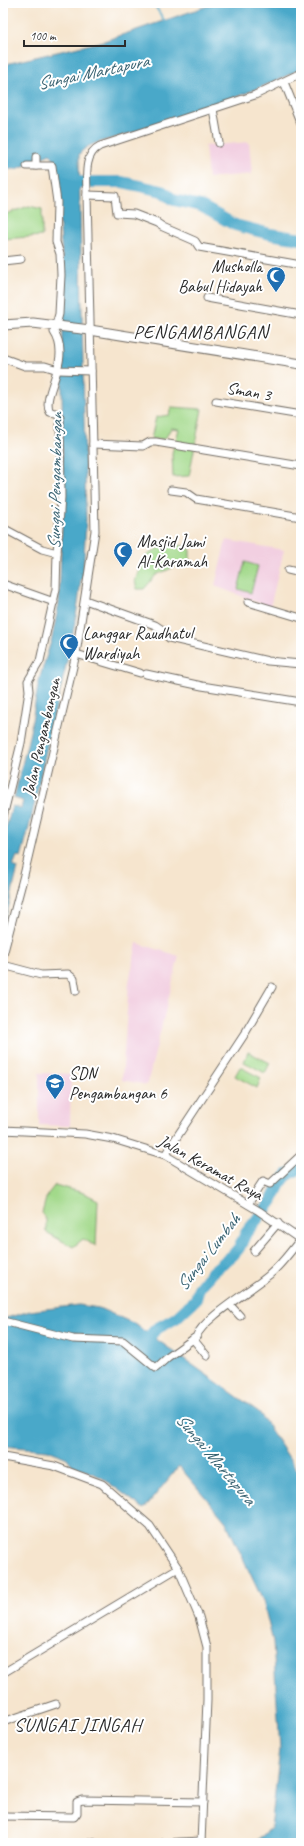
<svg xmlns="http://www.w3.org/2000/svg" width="304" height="1846" viewBox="0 0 304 1846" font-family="Caveat,sans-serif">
  <rect width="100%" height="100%" fill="#fff"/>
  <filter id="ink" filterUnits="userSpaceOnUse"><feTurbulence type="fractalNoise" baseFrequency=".025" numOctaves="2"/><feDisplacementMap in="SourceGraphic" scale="8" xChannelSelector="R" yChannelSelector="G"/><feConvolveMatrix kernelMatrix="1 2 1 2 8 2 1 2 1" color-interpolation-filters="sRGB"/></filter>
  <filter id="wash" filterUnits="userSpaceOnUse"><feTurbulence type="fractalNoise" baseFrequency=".012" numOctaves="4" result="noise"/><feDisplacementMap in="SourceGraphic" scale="16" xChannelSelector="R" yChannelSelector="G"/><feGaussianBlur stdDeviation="0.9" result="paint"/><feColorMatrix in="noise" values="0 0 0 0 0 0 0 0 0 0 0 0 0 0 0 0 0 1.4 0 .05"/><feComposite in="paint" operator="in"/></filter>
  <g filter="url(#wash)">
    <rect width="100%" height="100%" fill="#f6e5ce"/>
    <!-- built -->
    <g fill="#f2cfe1">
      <path d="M249 142 252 174 208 178 205 146Z"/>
      <path d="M226 540 284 550 270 607 215 586Z"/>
      <path d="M137 943 179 956 147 1085 122 1080 129 982Z"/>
      <path d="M39 1073 71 1074 70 1126 39 1125Z"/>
    </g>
    <!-- green -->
    <g fill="#a2d98a" stroke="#66825a">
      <path d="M29 206 42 209V236L3 239V215Z"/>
      <path d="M171 407 202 409 189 476 173 477 172 453 179 429 171 428 165 439H151L156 417 169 415Z"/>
      <path d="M168 542 190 548V560L156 575 144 589H137L135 581 146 556Z"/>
      <path d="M245 562 258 566 251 593 238 589Z"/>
      <path d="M248 1052 270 1063 265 1073 244 1062Z"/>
      <path d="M240 1067 261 1078 257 1088 235 1076Z"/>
      <path d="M55 1185 84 1193 98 1200 96 1246 83 1239 73 1247 46 1232V1219L42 1213 47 1195Z"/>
    </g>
    <!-- water -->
    <g fill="#4aa8c9" stroke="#3a6a7a">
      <path d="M216 3H301V69C245 96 185 117 125 135 111 140 86 142 79 155L86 519 83 578 81 579C76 632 62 681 50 732 41 774 33 816 21 857L17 856 13 866 18 868 3 929V839L12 806 21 808 23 801 14 798 30 732 39 680 52 638 59 603 63 500 62 388 63 316V268L55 166 53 157 50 154 17 169H3V67L10 63 104 41Z"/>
      <path d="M79 1305 99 1308 135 1324 259 1412 301 1476V1843H254L271 1828 280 1749 273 1642 263 1601 226 1522 179 1466 144 1509 101 1477 72 1465 67 1458 48 1450 3 1446V1319L30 1311Z"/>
    </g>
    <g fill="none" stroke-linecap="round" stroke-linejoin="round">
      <!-- stream -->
      <path stroke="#4aa8c9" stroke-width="2" d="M156 3 155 6 164 20"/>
      <!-- river -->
      <g stroke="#4aa8c9" stroke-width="12">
        <path d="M69 182H122L162 191 174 200 201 206 235 225 270 234 301 239"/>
        <path d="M140 1347 156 1329 176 1318 196 1299 199 1288 212 1272 233 1255 239 1248 246 1233 271 1202 280 1184 288 1174 301 1168"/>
      </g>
    </g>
  </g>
  <g filter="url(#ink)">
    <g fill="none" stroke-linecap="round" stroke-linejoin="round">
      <defs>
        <g id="minor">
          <path d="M284 82 301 124"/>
          <path d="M213 109 219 143"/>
          <path d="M36 157V166"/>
          <path d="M87 195 115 196 117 213 134 214 157 223 163 227 195 241 199 247 301 265"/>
          <path d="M3 261 21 259"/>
          <path d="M207 298 301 315"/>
          <path d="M3 358 25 366H45L58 370 91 371"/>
          <path d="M216 401 301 415"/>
          <path d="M93 444 143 446 150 442H156L301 466"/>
          <path d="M171 490 186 492 196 499 301 517"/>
          <path d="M3 528 42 549 57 553"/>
          <path d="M288 570 301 573"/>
          <path d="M3 584 54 602"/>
          <path d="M85 600 155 625 161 629 169 638 268 661 301 664"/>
          <path d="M248 602 301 618"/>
          <path d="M76 654 140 673"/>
          <path d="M146 674 202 686 301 702"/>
          <path d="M3 817 21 743 29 691 28 681 40 661 56 589 57 553 61 497 60 418C58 412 55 413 50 412 40 395 73 360 54 332L59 314 61 275 60 254 56 242 57 202 52 166H27"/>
          <path d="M3 955 24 875 76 654 95 531 87 195C87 178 83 154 100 146L255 95 301 73"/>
          <path d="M3 965 41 975 68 974 74 979 76 991"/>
          <path d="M3 1130 85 1134 113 1139 165 1155 259 1211 301 1240"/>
          <path d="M165 1155 244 1035 272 987"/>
          <path d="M248 1204 263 1181 270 1184 301 1155"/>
          <path d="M296 1236 301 1229"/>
          <path d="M254 1251 278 1223"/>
          <path d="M230 1305 240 1316"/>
          <path d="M3 1321 73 1339 123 1341 156 1368 168 1357 196 1337C203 1318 252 1290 269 1275 281 1265 290 1252 300 1240"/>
          <path d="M193 1339 207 1356"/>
          <path d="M3 1457 54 1466 102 1484 150 1526 178 1568 199 1617 207 1647V1700L201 1843"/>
          <path d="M3 1673 178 1568"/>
          <path d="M3 1722 56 1704"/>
          <path d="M3 1816 74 1817 77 1813V1802L82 1800 203 1802"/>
          <path d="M91 1842 95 1843"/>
          <path d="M163 1843 201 1841"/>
        </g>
        <path id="major" d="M3 325 33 323 90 330 301 364"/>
      </defs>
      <!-- minor casing -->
      <use href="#minor" stroke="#726c64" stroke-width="9"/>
      <!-- major casing -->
      <use href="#major" stroke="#726c64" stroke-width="11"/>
      <!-- minor -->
      <use href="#minor" stroke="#fff" stroke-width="7"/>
      <!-- major -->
      <use href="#major" stroke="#fff" stroke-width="9"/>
    </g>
  </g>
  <!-- icons -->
  <defs>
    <symbol id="mosque-pin" viewBox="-11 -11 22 30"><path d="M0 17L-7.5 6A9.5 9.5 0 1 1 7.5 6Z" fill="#1f6fb2" stroke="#fff"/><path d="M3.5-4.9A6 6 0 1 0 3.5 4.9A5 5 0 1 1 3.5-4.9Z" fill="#fff"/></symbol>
    <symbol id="school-pin" viewBox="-11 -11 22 30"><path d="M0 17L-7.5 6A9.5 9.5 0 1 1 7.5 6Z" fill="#1f6fb2" stroke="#fff"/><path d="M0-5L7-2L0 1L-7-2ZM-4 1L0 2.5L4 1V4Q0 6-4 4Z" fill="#fff"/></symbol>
  </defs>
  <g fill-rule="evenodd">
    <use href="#mosque-pin" x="265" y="265" width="22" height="30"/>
    <use href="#mosque-pin" x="112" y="540" width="22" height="30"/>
    <use href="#mosque-pin" x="58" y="632" width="22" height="30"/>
    <use href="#school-pin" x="44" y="1072" width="22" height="30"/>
  </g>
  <g text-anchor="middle" stroke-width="4" stroke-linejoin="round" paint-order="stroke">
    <!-- poi labels -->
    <g font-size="17" fill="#2b2b2b" stroke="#fff" text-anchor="start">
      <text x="262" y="272" text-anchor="end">Musholla<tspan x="262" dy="20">Babul Hidayah</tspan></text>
      <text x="137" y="547">Masjid Jami<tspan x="137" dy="20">Al-Karamah</tspan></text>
      <text x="83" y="639">Langgar Raudhatul<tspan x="83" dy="20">Wardiyah</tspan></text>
      <text x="69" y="1079">SDN<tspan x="69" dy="20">Pengambangan 6</tspan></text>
    </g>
    <!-- street labels -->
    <g font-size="17" fill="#2b2b2b" stroke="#fff">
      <text transform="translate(249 391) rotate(10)" y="6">Sman 3</text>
      <text transform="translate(41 737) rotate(-77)" y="6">Jalan Pengambangan</text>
      <text transform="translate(211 1167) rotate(29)" y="6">Jalan Keramat Raya</text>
    </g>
    <!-- water labels -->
    <g font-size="18" font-style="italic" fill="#396372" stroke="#fff">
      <text transform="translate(93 72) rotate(-12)" y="6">Sungai Martapura</text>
      <text transform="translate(55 481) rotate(-89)" y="6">Sungai Pengambangan</text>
      <text transform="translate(208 1252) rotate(-52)" y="6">Sungai Lumbah</text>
      <text transform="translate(216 1459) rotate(50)" y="6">Sungai Martapura</text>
    </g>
    <!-- quarter labels -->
    <g font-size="19" letter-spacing="1" fill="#2b2b2b" stroke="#fff">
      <text x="201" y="338">PENGAMBANGAN</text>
      <text x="78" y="1731">SUNGAI JINGAH</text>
    </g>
  </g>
  <!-- margin -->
  <rect width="304" height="1846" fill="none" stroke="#fff" stroke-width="16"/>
  <!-- scale -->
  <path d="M24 40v6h101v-6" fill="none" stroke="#2b2b2b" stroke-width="2"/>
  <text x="30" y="40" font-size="12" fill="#2b2b2b" stroke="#ffffff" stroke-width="3" paint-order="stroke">100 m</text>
</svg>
